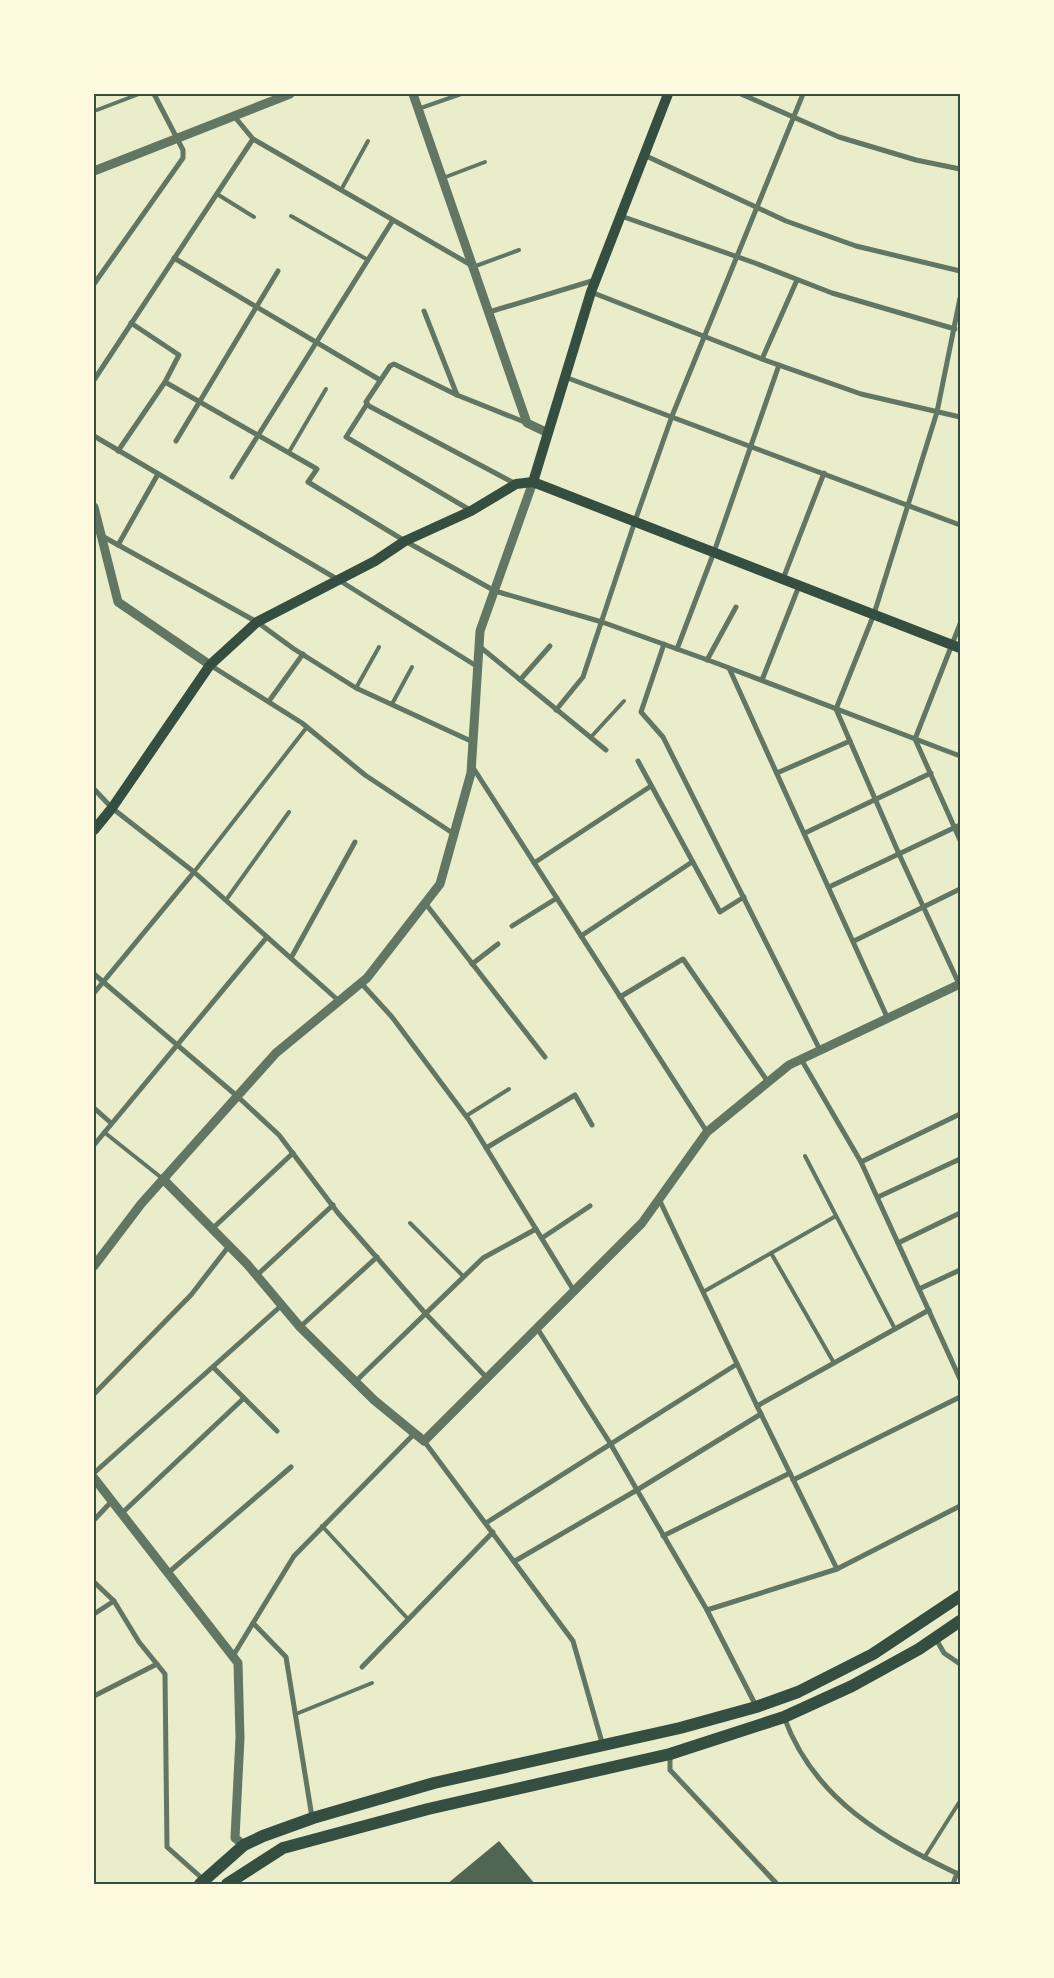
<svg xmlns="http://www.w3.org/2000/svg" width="1054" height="1978" viewBox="0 0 1054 1978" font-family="Roboto,sans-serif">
  <rect width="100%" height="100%" fill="#e9edc9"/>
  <!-- building -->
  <path fill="#4f6655" d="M499 1841 535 1884H447Z"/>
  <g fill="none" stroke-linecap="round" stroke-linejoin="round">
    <!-- service -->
    <g stroke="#617663" stroke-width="4">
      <path d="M418 109 461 94"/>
      <path d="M97 110 139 94"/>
      <path d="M443 178 485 162"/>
      <path d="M341 190 368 141"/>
      <path d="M217 194 254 217"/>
      <path d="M291 216 368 260"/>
      <path d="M473 267 519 250"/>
      <path d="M289 452 326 389"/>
      <path d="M356 688 379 647"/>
      <path d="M392 704 412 667"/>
      <path d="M591 737 624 701"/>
      <path d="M194 872 307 727"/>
      <path d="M226 900 289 812"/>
      <path d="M466 1116 509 1089"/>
      <path d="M104 1132 163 1179"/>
      <path d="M805 1156 895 1329"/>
      <path d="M410 1223 463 1276"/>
      <path d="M771 1253 834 1363"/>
      <path d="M703 1292 836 1216"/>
      <path d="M322 1526 408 1619"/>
      <path d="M296 1714 372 1683"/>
      <path d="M924 1858 960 1801"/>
    </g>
    <!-- minor -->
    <g stroke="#617663" stroke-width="5">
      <path d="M741 94 839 137 916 160 960 169"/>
      <path d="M234 116 253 139 471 265"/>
      <path d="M644 155 786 221 856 246 960 271"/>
      <path d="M621 216 755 263 832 293 955 329"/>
      <path d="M174 258 380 380"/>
      <path d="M94 284 183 158V150L154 94"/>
      <path d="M591 292 762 359 861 394 960 417"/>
      <path d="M424 311 457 395"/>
      <path d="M489 312 595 280"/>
      <path d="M762 359 797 280"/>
      <path d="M565 377 960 525"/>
      <path d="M94 380 253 139"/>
      <path d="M165 382 317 469 308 482 405 541 495 591 602 622 716 663 960 756"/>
      <path d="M367 404 346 437 470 510"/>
      <path d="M94 436 337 579 478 667"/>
      <path d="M176 441 278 271"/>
      <path d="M118 451 165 382 179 355 131 323"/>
      <path d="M232 477 393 220"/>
      <path d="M516 484 369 406 366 402 390 366 394 364 457 395 527 423"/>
      <path d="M102 536 257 622 294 649 356 688 473 742"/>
      <path d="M118 545 158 474"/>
      <path d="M783 579 824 473"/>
      <path d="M960 624 915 739 960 840"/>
      <path d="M664 644 641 712 663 737 820 1050"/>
      <path d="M479 646 606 750"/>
      <path d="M677 649 714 552 779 365"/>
      <path d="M707 660 736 607"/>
      <path d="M210 665 302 723 365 775 454 834"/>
      <path d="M729 668 888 1019"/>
      <path d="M520 680 550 646"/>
      <path d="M762 680 799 586"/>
      <path d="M269 701 303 654"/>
      <path d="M556 710 583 677 635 521 672 416 803 94"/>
      <path d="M638 761 720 912 744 897"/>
      <path d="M472 766 707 1132"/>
      <path d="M777 773 850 741"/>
      <path d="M94 789 112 808 194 872 339 1001"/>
      <path d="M805 833 931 773"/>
      <path d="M534 863 651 786"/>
      <path d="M829 887 960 825"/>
      <path d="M425 903 545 1057"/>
      <path d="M512 926 557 898"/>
      <path d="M581 936 692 862"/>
      <path d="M854 941 960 889"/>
      <path d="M291 958 355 842"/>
      <path d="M472 964 498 944"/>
      <path d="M94 974 237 1096 279 1135 338 1213 425 1313 487 1378"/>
      <path d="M361 983 392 1017 469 1120 574 1291"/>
      <path d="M959 984 899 854 836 709 874 614 937 412 960 298"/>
      <path d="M94 993 194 872"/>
      <path d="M620 997 683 959 768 1082"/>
      <path d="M801 1059 861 1162 960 1114"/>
      <path d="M94 1108 111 1123"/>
      <path d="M94 1145 267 937"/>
      <path d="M486 1148 575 1095 592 1125"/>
      <path d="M861 1162 960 1379"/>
      <path d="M878 1197 960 1159"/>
      <path d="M659 1199 757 1406 837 1569"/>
      <path d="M212 1229 293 1153"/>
      <path d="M542 1238 590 1206"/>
      <path d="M898 1243 960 1213"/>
      <path d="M256 1276 333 1205"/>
      <path d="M919 1289 960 1270"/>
      <path d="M300 1327 377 1257"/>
      <path d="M537 1328 610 1443 637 1490 707 1610 756 1706"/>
      <path d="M213 1367 277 1431"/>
      <path d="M355 1382 483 1258 536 1229"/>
      <path d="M94 1394 191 1295 229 1246"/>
      <path d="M757 1406 929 1310"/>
      <path d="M424 1441 573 1641 603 1746"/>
      <path d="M94 1473 282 1305"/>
      <path d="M793 1480 960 1397"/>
      <path d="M121 1514 244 1398"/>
      <path d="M94 1520 112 1501"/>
      <path d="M486 1523 737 1364"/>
      <path d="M663 1536 790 1473"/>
      <path d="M515 1561 637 1490 761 1414"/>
      <path d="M168 1573 291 1467"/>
      <path d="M94 1582 114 1601 139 1642 165 1674 167 1847 204 1880"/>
      <path d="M707 1610 837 1569 960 1506"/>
      <path d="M94 1614 114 1601"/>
      <path d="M253 1623 286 1657 312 1817"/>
      <path d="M936 1639 944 1653 960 1664"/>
      <path d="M233 1656 294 1556 415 1433"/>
      <path d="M362 1667 493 1532"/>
      <path d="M94 1696 157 1664"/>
      <path d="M784 1717C814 1800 885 1839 960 1875"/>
      <path d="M670 1754V1770L777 1884"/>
      <path d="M953 1884 957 1873"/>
    </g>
    <!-- tertiary -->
    <g stroke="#617663" stroke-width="9">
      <path d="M413 94 527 423 548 433"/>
      <path d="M94 171 290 94"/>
      <path d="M94 507 118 602 210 665"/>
      <path d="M163 1179 247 1264 300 1327 374 1400 424 1441 642 1223 707 1132 789 1065 960 984"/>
      <path d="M94 1266 141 1204 276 1053 367 978 440 884 471 773 480 631 533 482"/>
      <path d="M94 1478 238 1663 240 1738 235 1838 244 1845"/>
    </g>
    <!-- secondary -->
    <g stroke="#344e41" stroke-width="10">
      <path d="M533 482 591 292 668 94"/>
      <path d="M94 830 112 808 210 665 257 622 375 561 405 541 471 511 516 484 533 482 960 648"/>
    </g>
    <!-- primary -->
    <g stroke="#344e41" stroke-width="12">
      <path d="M200 1884 244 1845 263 1836 313 1818 434 1783 680 1728 756 1707 798 1692 873 1654 960 1596"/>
      <path d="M227 1884 283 1848 428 1809 670 1754 784 1717 852 1686 919 1649 960 1621"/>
    </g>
  </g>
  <!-- border -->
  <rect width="1054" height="1978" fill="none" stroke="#fefae0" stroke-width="190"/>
  <rect x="95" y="95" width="864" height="1788" fill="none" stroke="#344e41" stroke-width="2"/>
</svg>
